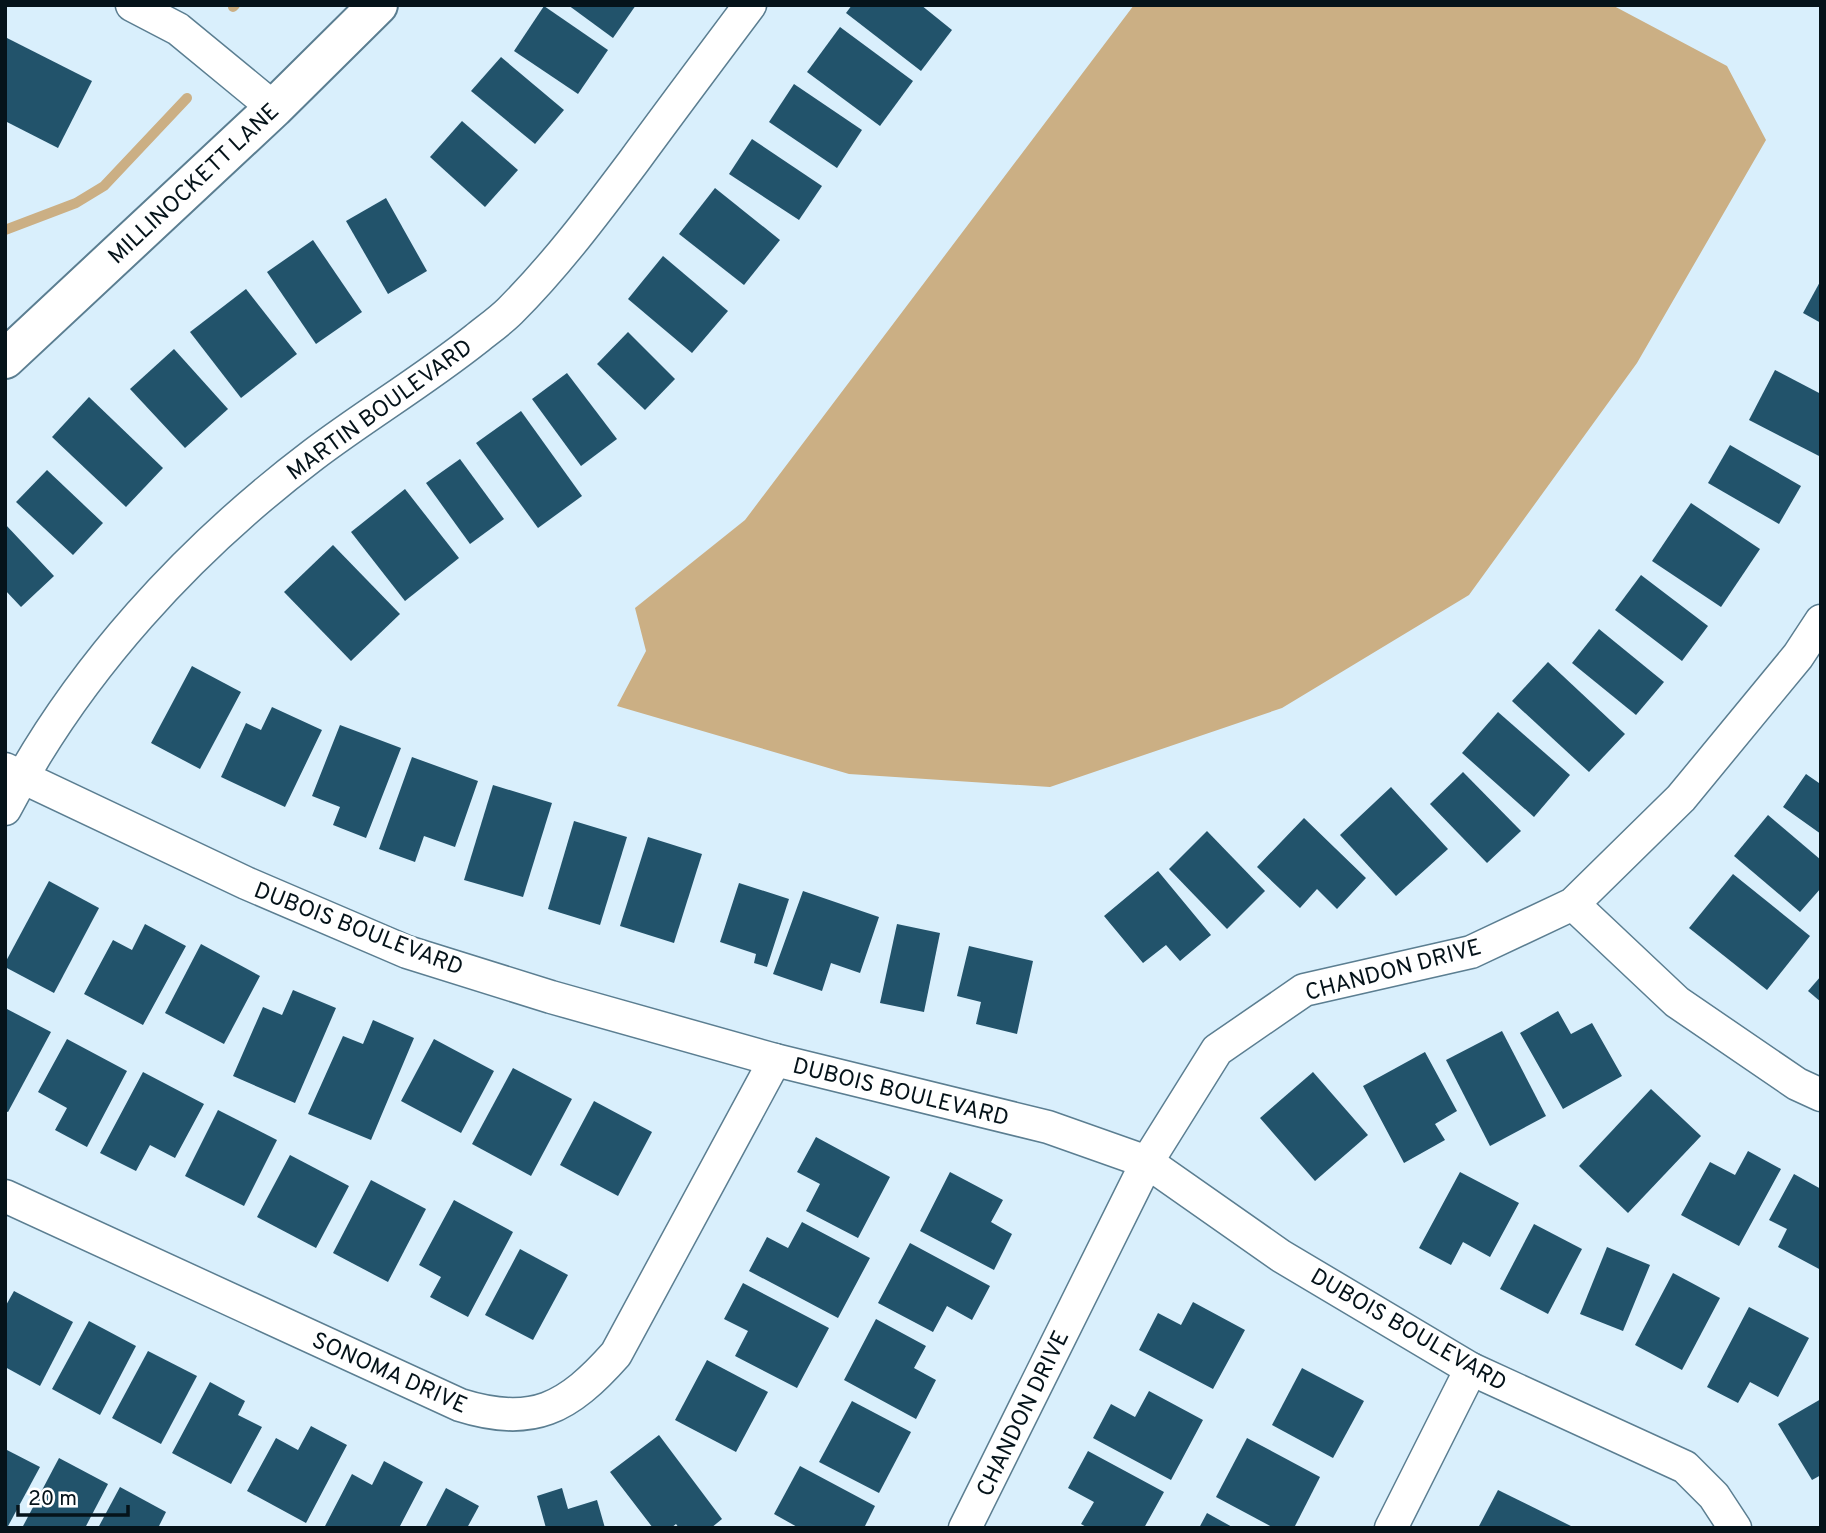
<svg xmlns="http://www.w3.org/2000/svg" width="1826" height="1533" viewBox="0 0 1826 1533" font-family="Overpass,sans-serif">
  <rect width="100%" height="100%" fill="#d9effc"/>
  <!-- water -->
  <path fill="#cbaf84" d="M1134 5H1612L1727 66 1766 140 1637 363 1469 595 1282 708 1050 787 849 774 617 706 646 651 635 608 745 520Z"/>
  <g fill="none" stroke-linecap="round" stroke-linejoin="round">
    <!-- stream -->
    <g stroke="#cbaf84" stroke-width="10">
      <path d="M233 7 235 5"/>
      <path d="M5 230 76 203 104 186 187 98"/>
    </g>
  </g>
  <!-- building -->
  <g fill="#22536b">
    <path d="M568 5H636L613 38Z"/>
    <path d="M852 5H921L952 30 921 71 846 13Z"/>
    <path d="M544 6 608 50 578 94 514 51Z"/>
    <path d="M840 27 913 81 880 126 807 72Z"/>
    <path d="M5 37 92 81 58 148 5 121Z"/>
    <path d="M501 57 564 110 535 144 471 91Z"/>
    <path d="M794 84 862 130 837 168 769 122Z"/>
    <path d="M462 121 518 170 485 207 430 157Z"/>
    <path d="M752 139 822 186 799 220 729 174Z"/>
    <path d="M715 188 780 240 744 285 679 234Z"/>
    <path d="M386 198 427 271 388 294 346 221Z"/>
    <path d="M313 240 362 312 316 344 267 272Z"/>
    <path d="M663 256 728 311 692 353 628 299Z"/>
    <path d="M1821 280V323L1803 313Z"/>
    <path d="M246 289 297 354 241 398 190 332Z"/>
    <path d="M628 332 675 379 645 410 597 364Z"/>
    <path d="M174 349 228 409 185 448 130 389Z"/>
    <path d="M1775 370 1821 394V457L1749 420Z"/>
    <path d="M567 373 617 439 581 466 532 399Z"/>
    <path d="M89 397 163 468 126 507 52 437Z"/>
    <path d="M521 411 582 496 538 528 476 443Z"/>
    <path d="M1730 445 1801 486 1779 524 1708 483Z"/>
    <path d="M460 459 504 519 470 544 426 483Z"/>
    <path d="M47 470 103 523 73 555 16 502Z"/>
    <path d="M405 489 459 558 405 601 351 532Z"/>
    <path d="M1691 503 1760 549 1721 607 1652 561Z"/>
    <path d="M5 524 54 576 21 607 5 590Z"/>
    <path d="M333 545 400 614 351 661 284 592Z"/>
    <path d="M1641 575 1708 626 1682 661 1615 610Z"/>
    <path d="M1599 629 1664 682 1636 715 1572 663Z"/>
    <path d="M1548 662 1625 734 1589 772 1512 701Z"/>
    <path d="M192 666 241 692 200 769 151 743Z"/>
    <path d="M272 707 322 730 285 807 221 777 246 723 261 730Z"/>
    <path d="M1498 712 1570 775 1534 817 1462 753Z"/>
    <path d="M340 725 401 748 366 838 333 825 340 807 312 796Z"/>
    <path d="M412 757 478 781 455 847 424 836 415 862 379 849Z"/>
    <path d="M1463 772 1521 831 1487 863 1430 804Z"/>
    <path d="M1806 774 1819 783 1821 781V834L1783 807Z"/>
    <path d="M493 785 552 803 523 897 464 880Z"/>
    <path d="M1391 787 1448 849 1396 896 1340 835Z"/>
    <path d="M1768 815 1821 860V888L1800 912 1734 856Z"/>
    <path d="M1304 818 1366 878 1337 909 1317 889 1300 908 1257 867Z"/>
    <path d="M574 821 627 837 600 925 548 909Z"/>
    <path d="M1207 831 1265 891 1227 929 1169 869Z"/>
    <path d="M648 837 702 854 674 943 620 926Z"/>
    <path d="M1158 871 1211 935 1180 961 1166 945 1143 963 1104 916Z"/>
    <path d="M1733 874 1810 936 1767 990 1689 928Z"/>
    <path d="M49 881 99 908 54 993 5 967V963Z"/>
    <path d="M739 883 789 899 767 967 754 963 756 954 720 942Z"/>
    <path d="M803 891 879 917 860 973 831 963 822 991 773 974Z"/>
    <path d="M145 924 186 946 143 1025 84 994 113 940 132 950Z"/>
    <path d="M897 924 940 933 924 1012 880 1003Z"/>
    <path d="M201 944 260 976 224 1044 165 1013Z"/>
    <path d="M969 946 1033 961 1017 1034 976 1024 981 1002 957 996Z"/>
    <path d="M1821 976V1002L1808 991Z"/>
    <path d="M293 990 336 1008 295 1103 233 1076 263 1007 282 1015Z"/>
    <path d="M5 1008 51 1032 8 1112 5 1111Z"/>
    <path d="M1558 1011 1571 1034 1592 1023 1622 1076 1563 1109 1520 1033Z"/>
    <path d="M373 1020 414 1038 371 1140 308 1114 343 1036 363 1044Z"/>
    <path d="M1502 1031 1546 1116 1490 1146 1446 1060Z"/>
    <path d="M67 1039 127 1071 87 1147 55 1130 67 1108 38 1092Z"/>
    <path d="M434 1039 494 1071 461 1133 401 1101Z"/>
    <path d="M1425 1052 1457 1111 1435 1124 1445 1140 1404 1163 1363 1086Z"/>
    <path d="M513 1068 572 1099 531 1176 472 1144Z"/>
    <path d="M143 1072 204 1104 175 1158 150 1145 136 1171 100 1153Z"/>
    <path d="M1313 1072 1368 1135 1315 1181 1260 1118Z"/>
    <path d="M1651 1089 1701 1136 1628 1213 1579 1166Z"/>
    <path d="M594 1101 652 1132 618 1196 560 1165Z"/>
    <path d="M218 1110 277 1140 244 1206 185 1176Z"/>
    <path d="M816 1137 890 1177 858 1238 806 1211 820 1184 797 1172Z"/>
    <path d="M1748 1151 1781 1169 1739 1246 1681 1215 1710 1162 1735 1175Z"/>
    <path d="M290 1155 349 1186 316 1248 257 1217Z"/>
    <path d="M950 1172 1003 1200 991 1222 1012 1234 994 1270 920 1231Z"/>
    <path d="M1460 1172 1519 1203 1490 1257 1463 1242 1451 1265 1419 1248Z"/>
    <path d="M1794 1174 1821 1189V1270L1778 1247 1787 1229 1769 1220Z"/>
    <path d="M371 1180 426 1209 388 1282 333 1253Z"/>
    <path d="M454 1200 513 1232 468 1317 430 1297 441 1277 419 1265Z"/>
    <path d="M802 1222 870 1258 838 1318 749 1271 767 1237 788 1248Z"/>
    <path d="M1534 1224 1582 1249 1548 1314 1500 1289Z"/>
    <path d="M910 1243 990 1286 972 1320 947 1306 933 1332 878 1303Z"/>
    <path d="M1607 1247 1650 1265 1623 1331 1580 1314Z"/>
    <path d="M520 1249 568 1275 533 1340 485 1315Z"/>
    <path d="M1673 1273 1720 1298 1682 1370 1635 1345Z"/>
    <path d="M743 1283 829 1328 797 1388 735 1356 748 1331 724 1319Z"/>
    <path d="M14 1291 73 1322 40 1386 5 1367V1307Z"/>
    <path d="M1193 1302 1245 1330 1213 1389 1139 1350 1158 1313 1181 1325Z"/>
    <path d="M1749 1307 1809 1338 1778 1397 1750 1382 1738 1403 1707 1387Z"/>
    <path d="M876 1319 926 1346 914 1368 936 1380 916 1419 844 1380Z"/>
    <path d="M89 1321 136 1346 100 1415 52 1389Z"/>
    <path d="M148 1351 197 1376 161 1444 112 1418Z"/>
    <path d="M707 1360 768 1392 736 1452 675 1420Z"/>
    <path d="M1302 1368 1364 1401 1333 1458 1272 1425Z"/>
    <path d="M210 1382 245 1401 238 1415 262 1427 231 1484 172 1453Z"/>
    <path d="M1149 1391 1203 1420 1171 1480 1093 1438 1111 1404 1135 1417Z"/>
    <path d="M1821 1399V1475L1812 1480 1778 1424Z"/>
    <path d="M852 1401 911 1432 879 1493 819 1462Z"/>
    <path d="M311 1426 347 1445 306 1523 247 1491 276 1438 298 1450Z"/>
    <path d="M659 1435 722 1519 711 1528H679L676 1524 671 1528H653L610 1472Z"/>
    <path d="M1247 1438 1320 1477 1294 1528H1274L1216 1497Z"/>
    <path d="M5 1449 40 1467 7 1528H5Z"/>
    <path d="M1088 1451 1164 1492 1144 1528H1088L1081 1524 1094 1502 1068 1488Z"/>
    <path d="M59 1458 108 1484 85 1528H22Z"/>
    <path d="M384 1461 423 1482 399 1528H324L352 1474 372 1485Z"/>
    <path d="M800 1466 875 1506 864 1528H799L774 1514Z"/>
    <path d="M120 1487 166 1512 158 1528H98Z"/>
    <path d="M446 1488 479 1506 467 1528H425Z"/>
    <path d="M562 1488 568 1509 597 1500 605 1528H546L537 1496Z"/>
    <path d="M1498 1490 1575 1528H1478Z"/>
    <path d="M1207 1513 1234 1528H1199Z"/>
  </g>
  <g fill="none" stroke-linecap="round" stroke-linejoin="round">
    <defs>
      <g id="minor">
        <path d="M132 5 178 29 274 108"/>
        <path d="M5 769 246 883 407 952 551 997 775 1060 1048 1127 1147 1162 1281 1256 1471 1369 1685 1467 1714 1496 1735 1528"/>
        <path d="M5 809C77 670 189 549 313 455 366 415 423 381 476 339 487 330 500 321 510 311 556 265 595 213 634 161 672 109 711 57 750 5"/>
        <path d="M1573 904 1677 1002 1797 1084 1821 1095"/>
        <path d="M5 1196 460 1405C533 1428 568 1408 616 1354L775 1060"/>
        <path d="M965 1528 1147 1162 1217 1050 1304 990 1471 952 1573 904 1681 798 1798 656 1821 621"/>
        <path d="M1391 1528 1471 1369"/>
      </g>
      <path id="tertiary" d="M5 359 274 108 378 5"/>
    </defs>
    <!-- minor casing -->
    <use href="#minor" stroke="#5b7e91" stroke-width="35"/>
    <!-- tertiary casing -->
    <use href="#tertiary" stroke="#5b7e91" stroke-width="42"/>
    <!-- minor -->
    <use href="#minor" stroke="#fff" stroke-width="32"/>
    <!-- tertiary -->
    <use href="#tertiary" stroke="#fff" stroke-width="38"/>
  </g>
  <g text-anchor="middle" stroke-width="7" stroke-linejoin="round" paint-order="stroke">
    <!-- street labels -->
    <g font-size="23" fill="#05131a" stroke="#fff">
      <text transform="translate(193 183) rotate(-43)" y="8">MILLINOCKETT LANE</text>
      <text transform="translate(379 409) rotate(-36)" y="8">MARTIN BOULEVARD</text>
      <text transform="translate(359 928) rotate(21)" y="8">DUBOIS BOULEVARD</text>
      <text transform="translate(1393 969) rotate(-15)" y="8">CHANDON DRIVE</text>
      <text transform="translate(901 1091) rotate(14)" y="8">DUBOIS BOULEVARD</text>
      <text transform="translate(1409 1329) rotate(30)" y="8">DUBOIS BOULEVARD</text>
      <text transform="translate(390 1372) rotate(24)" y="8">SONOMA DRIVE</text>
      <text transform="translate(1022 1413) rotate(-64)" y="8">CHANDON DRIVE</text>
    </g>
  </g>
  <!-- border -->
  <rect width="1826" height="1533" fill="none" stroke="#05131a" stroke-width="14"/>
  <!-- scale -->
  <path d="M18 1505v10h110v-10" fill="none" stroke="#05131a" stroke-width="3.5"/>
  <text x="28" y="1505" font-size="21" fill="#05131a" stroke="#ffffff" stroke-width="5" paint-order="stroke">20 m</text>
</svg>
